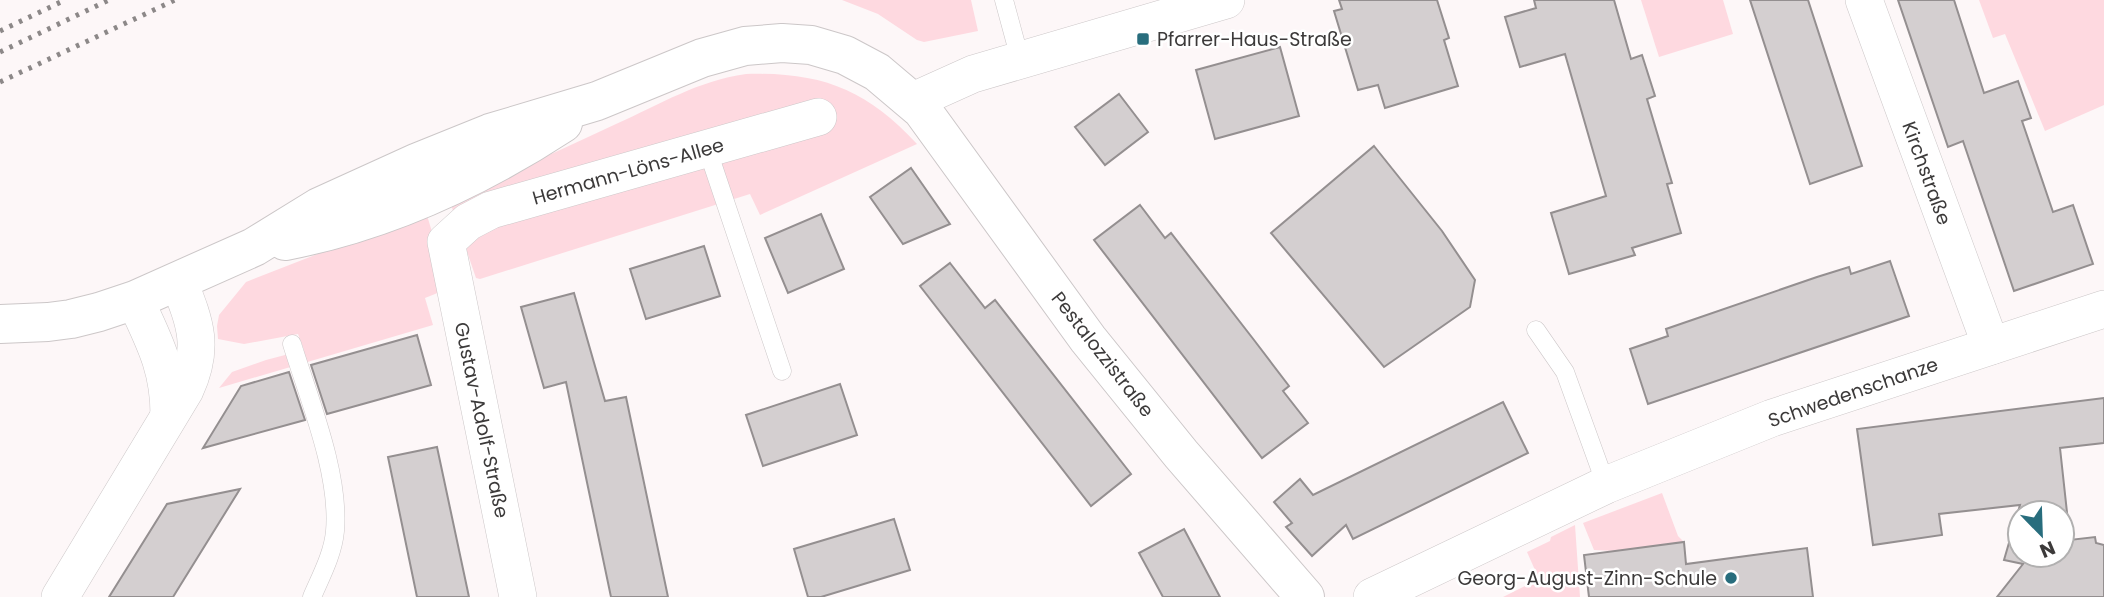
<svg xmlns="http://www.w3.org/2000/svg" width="2104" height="597" viewBox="0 0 2104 597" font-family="Poppins,sans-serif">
  <rect width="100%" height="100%" fill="#fdf7f8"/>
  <!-- green -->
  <g fill="#fed9e0">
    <path d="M842 0H971L978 31 924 42 917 40 878 14Z"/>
    <path d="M1641 0H1723L1733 34 1659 57Z"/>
    <path d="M1979 0H2104V105L2045 131 2005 34 1993 38Z"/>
    <path d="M746 74C821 72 866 89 917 144L760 215 750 194 480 279 476 278 449 199C505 175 561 150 616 124 661 104 697 81 746 74Z"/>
    <path d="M425 209 442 264 445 290 425 298 433 325 219 388 232 372 266 360 304 350 298 334 244 344 218 339 217 326 219 315 246 282 361 237Z"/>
    <path d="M1662 493 1678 536 1684 542 1616 551 1594 550 1583 523Z"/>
    <path d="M1575 525 1580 597H1503L1539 579 1527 552 1550 541 1551 537Z"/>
  </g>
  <!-- building -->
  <g fill="#d4cfd0" stroke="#948f90" stroke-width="2" fill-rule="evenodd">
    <path d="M1339 0H1437L1449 38 1444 40 1458 86 1385 108 1378 85 1358 90 1334 11 1342 9Z"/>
    <path d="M1534 0H1614L1631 59 1642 55 1655 96 1647 99 1672 183 1667 184 1681 233 1632 248 1635 255 1569 274 1551 213 1606 196 1565 54 1520 67 1505 17 1536 8Z"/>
    <path d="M1750 0H1808L1862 166 1810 184Z"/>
    <path d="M1898 0H1954L1984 93 2018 81 2031 118 2022 121 2053 212 2073 205 2093 264 2014 291 1963 141 1948 147Z"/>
    <path d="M1280 47 1299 116 1215 139 1196 70Z"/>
    <path d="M1119 94 1148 132 1105 165 1075 127Z"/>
    <path d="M1374 146 1442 231 1475 280 1470 307 1384 367 1271 233Z"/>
    <path d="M911 168 950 224 903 244 870 197Z"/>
    <path d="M1140 205 1165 238 1171 233 1254 340 1289 386 1283 391 1308 423 1262 458 1094 240Z"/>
    <path d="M821 214 844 269 788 293 765 238Z"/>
    <path d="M704 246 720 296 646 319 630 269Z"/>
    <path d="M1890 261 1909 316 1648 404 1630 349 1668 336 1666 329 1817 277 1849 267 1851 274Z"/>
    <path d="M950 263 985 308 995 300 1131 474 1091 506 920 286Z"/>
    <path d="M574 293 605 401 626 397 668 597H611L566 382 544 388 521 307Z"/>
    <path d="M417 335 431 385 327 414 311 365Z"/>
    <path d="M289 372 305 420 203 448 241 386Z"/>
    <path d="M840 384 857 435 763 466 746 415Z"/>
    <path d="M2104 398V443L2060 448 2070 540 2095 537 2096 543 2104 545V597H1997L2023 564 2004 560 2020 505 1939 514 1942 535 1873 545 1857 429ZM2020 513H2062V555H2020Z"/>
    <path d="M1503 402 1528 453 1353 539 1346 525 1312 556 1286 527 1292 523 1274 502 1300 479 1313 495Z"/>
    <path d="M437 447 469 597H417L388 457Z"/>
    <path d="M240 489 173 597H109L167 504Z"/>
    <path d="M894 519 910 570 821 597H808L794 549Z"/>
    <path d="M1184 529 1220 597H1163L1139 553Z"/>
    <path d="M1684 542 1686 564 1807 548 1813 597H1589L1584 555Z"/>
  </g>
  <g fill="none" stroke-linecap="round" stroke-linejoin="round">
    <defs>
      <g id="lane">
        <path d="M1004 0 1020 59"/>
        <path d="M707 148 782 371"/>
        <path d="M1536 330 1565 372 1606 485"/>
        <path d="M292 344C309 399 340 474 335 531 333 554 321 576 312 597"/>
      </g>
      <g id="street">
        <path d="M1864 0 1991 346"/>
        <path d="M913 101 973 74 1226 0"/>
        <path d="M135 300C154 341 169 368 169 415"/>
        <path d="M60 597 185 390C205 347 195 323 179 282"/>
        <path d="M518 597 446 242 468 222 491 210 818 117"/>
        <path d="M1372 597 1606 485 1772 418 2104 309"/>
      </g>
      <g id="secondary">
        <path d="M285 241C384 222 479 178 563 123"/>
        <path d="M0 324 48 322 71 319 99 312 135 300 254 247 319 207 418 162 490 133 597 101 702 58 745 46 782 43 811 45 845 55 877 72 922 110 1088 339 1181 454 1305 597"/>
      </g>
    </defs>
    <!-- lane casing -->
    <use href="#lane" stroke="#ccc7c8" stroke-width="19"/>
    <!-- street casing -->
    <use href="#street" stroke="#ccc7c8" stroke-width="38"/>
    <!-- secondary casing -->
    <use href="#secondary" stroke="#ccc7c8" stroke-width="40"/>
    <!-- lane -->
    <use href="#lane" stroke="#fff" stroke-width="18"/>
    <!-- street -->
    <use href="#street" stroke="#fff" stroke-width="37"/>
    <!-- secondary -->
    <use href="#secondary" stroke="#fff" stroke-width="38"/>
    <!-- rail -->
    <g stroke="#8c8888" stroke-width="5" stroke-dasharray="3.5 7" stroke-linecap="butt">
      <path d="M0 31 65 0"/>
      <path d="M0 52 109 0"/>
      <path d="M0 82 175 0"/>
    </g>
  </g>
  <!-- markers -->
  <g fill="#286d7d" stroke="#fff" stroke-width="2.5">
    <rect x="1136" y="32" width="14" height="14" rx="3.5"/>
    <circle cx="1731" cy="578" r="7"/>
  </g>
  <g text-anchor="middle" stroke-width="5" stroke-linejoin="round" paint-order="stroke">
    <!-- poi labels -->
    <g font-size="19" fill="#3c3a3a" stroke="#fff" text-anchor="start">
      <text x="1157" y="46">Pfarrer-Haus-Straße</text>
      <text x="1717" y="585" text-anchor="end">Georg-August-Zinn-Schule</text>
    </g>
    <!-- street labels -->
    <g font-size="19" fill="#3c3a3a" stroke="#fff">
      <text transform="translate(628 171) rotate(-16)" y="7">Hermann-Löns-Allee</text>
      <text transform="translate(1927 173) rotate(70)" y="7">Kirchstraße</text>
      <text transform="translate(1103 354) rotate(52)" y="7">Pestalozzistraße</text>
      <text transform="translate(1853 392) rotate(-19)" y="7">Schwedenschanze</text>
      <text transform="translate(482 420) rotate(78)" y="7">Gustav-Adolf-Straße</text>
    </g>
  </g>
  <!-- north arrow -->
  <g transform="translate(2041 534) rotate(157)"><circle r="33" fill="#ffffff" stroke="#b1b0b0" stroke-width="2"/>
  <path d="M0-5L12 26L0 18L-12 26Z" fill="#286d7d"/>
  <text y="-10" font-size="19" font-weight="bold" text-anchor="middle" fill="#3c3a3a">N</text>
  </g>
</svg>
